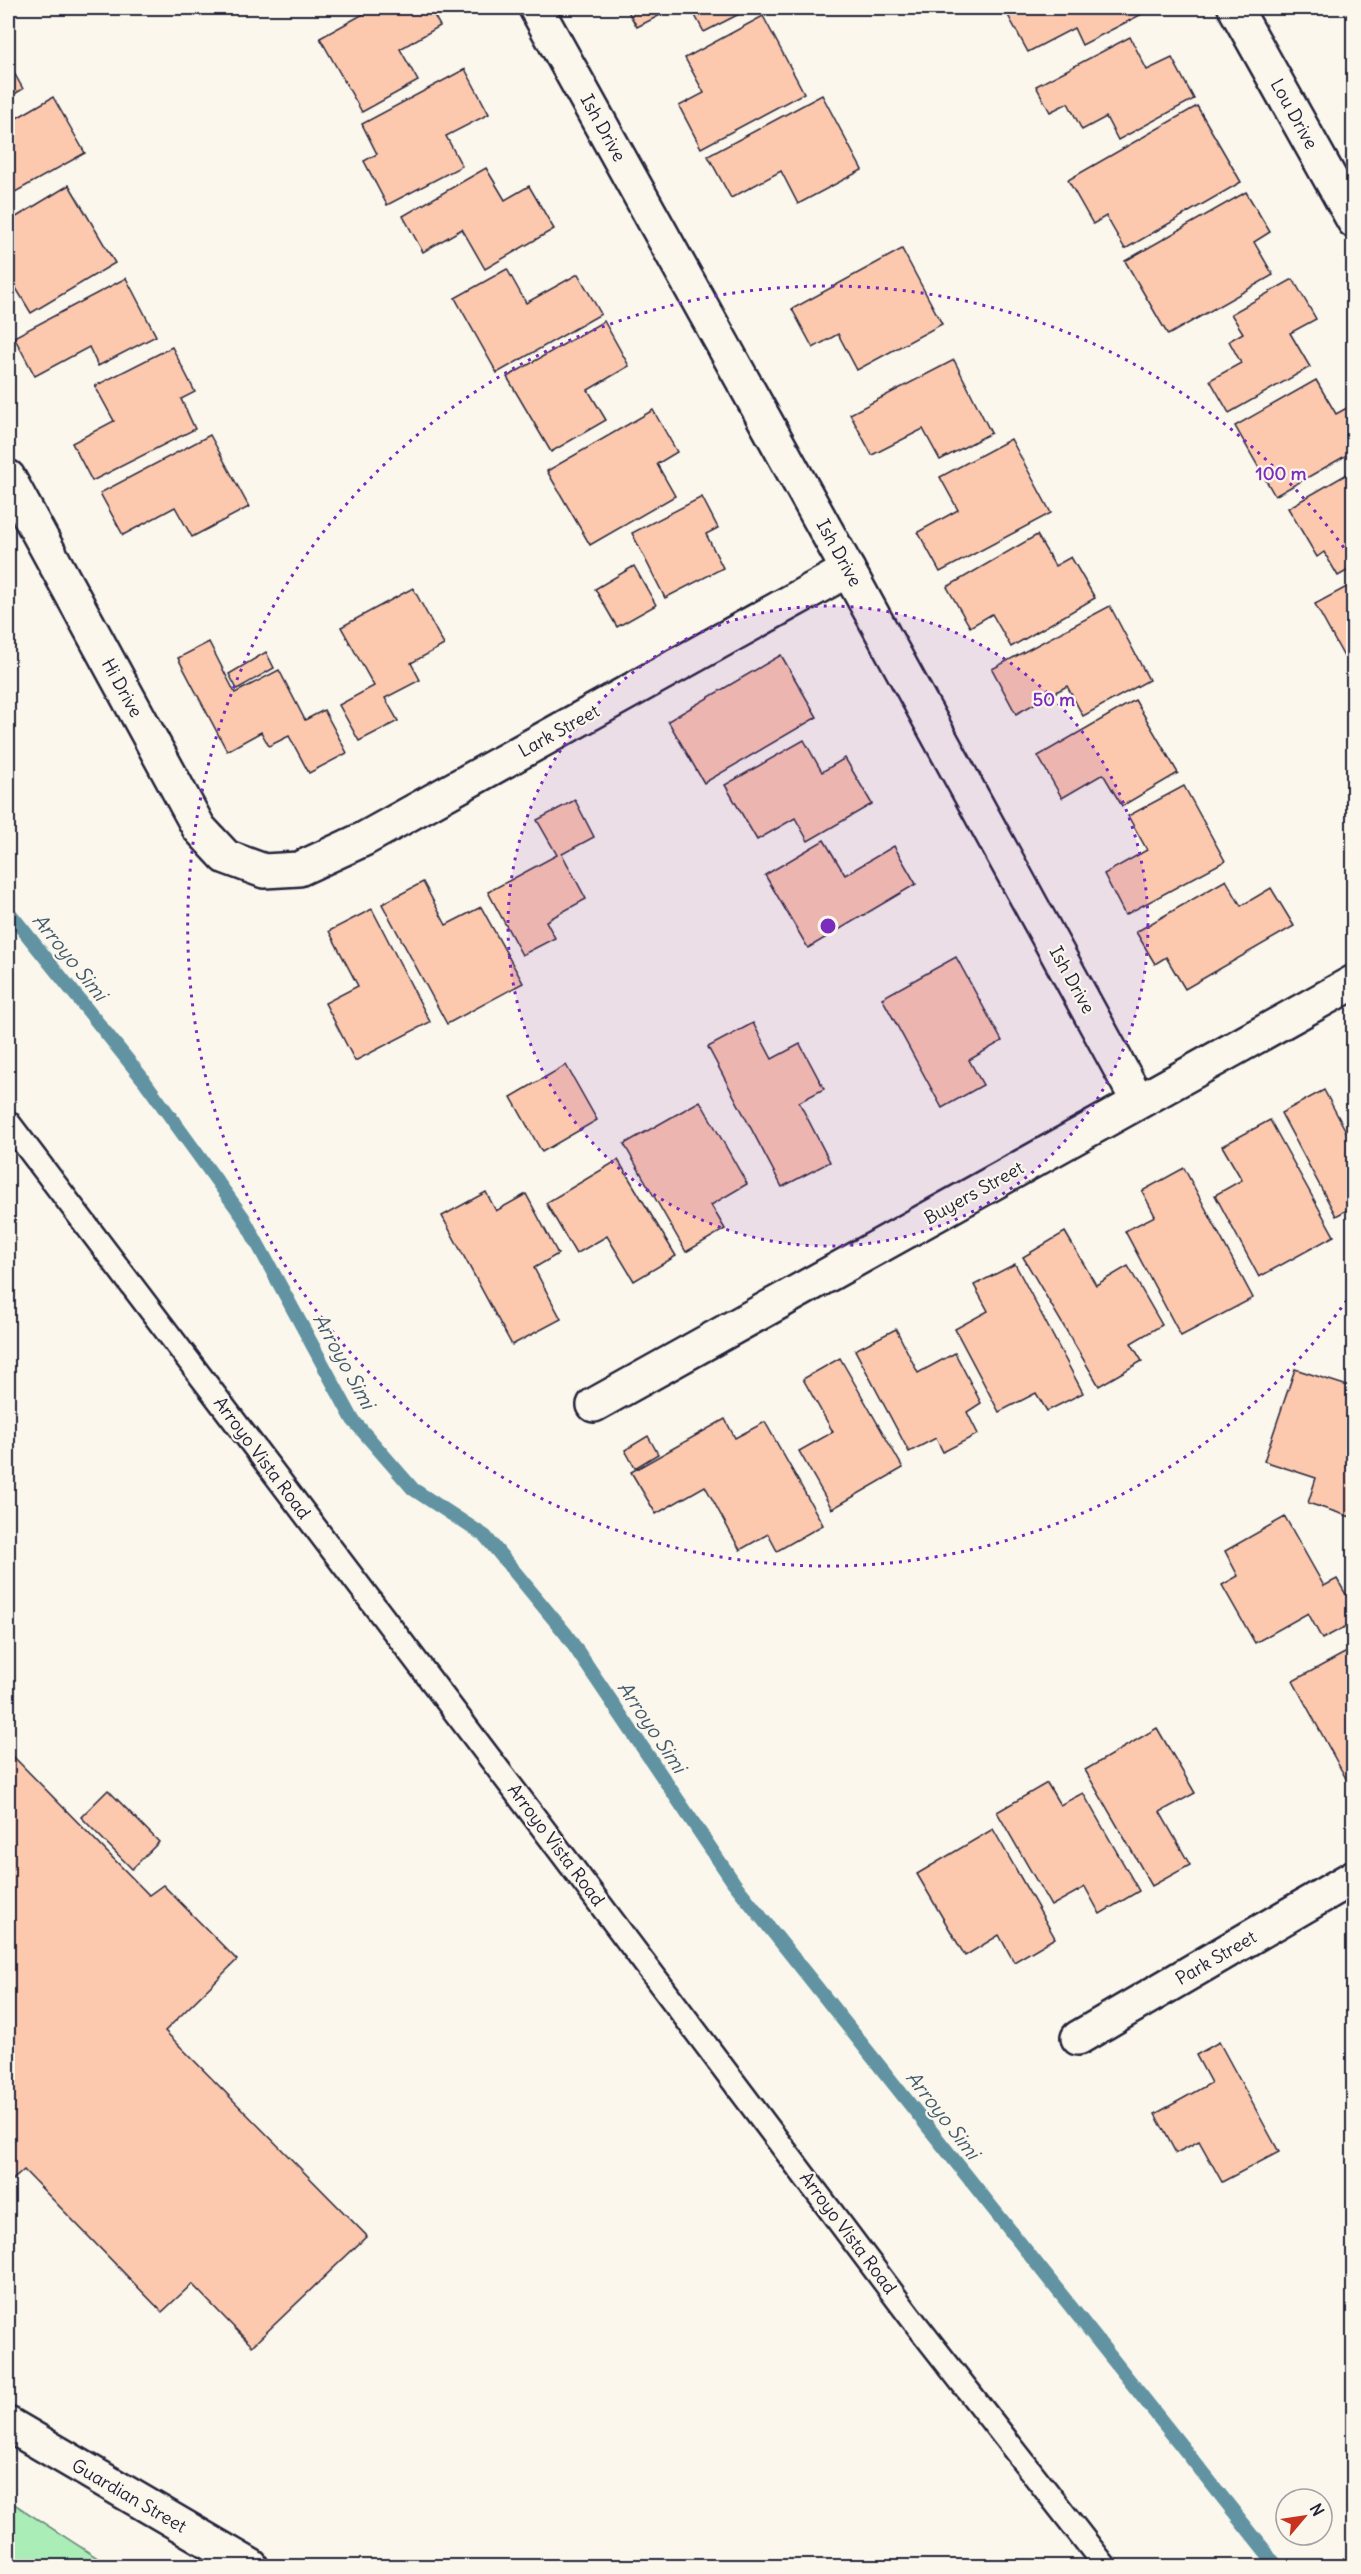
<svg xmlns="http://www.w3.org/2000/svg" width="1361" height="2574" viewBox="0 0 1361 2574" font-family="Delius,sans-serif">
  <rect width="100%" height="100%" fill="#fbf7ec"/>
  <filter id="ink" filterUnits="userSpaceOnUse"><feTurbulence type="fractalNoise" baseFrequency=".0167" numOctaves="2"/><feDisplacementMap in="SourceGraphic" scale="12" xChannelSelector="R" yChannelSelector="G"/><feConvolveMatrix kernelMatrix="1 2 1 2 8 2 1 2 1" color-interpolation-filters="sRGB"/></filter>
  <g filter="url(#ink)">
    <!-- green -->
    <path fill="#abedb7" stroke="#668879" stroke-width="1.5" d="M8 2500 110 2566H8Z"/>
    <g fill="none" stroke-linecap="round" stroke-linejoin="round">
      <!-- stream -->
      <path stroke="#6293a2" stroke-width="14" d="M8 911 143 1079 243 1217 353 1420 413 1489 485 1536 566 1634 734 1883 1277 2566"/>
    </g>
    <!-- building -->
    <g fill="#fdc9ae" stroke="#22223b" stroke-width="1.5">
      <path d="M374 8H430L440 26 400 49 418 81 362 112 320 38Z"/>
      <path d="M626 8H674L637 27Z"/>
      <path d="M691 8H751L704 32Z"/>
      <path d="M1004 8H1143L1146 12 1082 45 1074 28 1028 52Z"/>
      <path d="M763 16 804 93 701 148 679 106 704 93 685 58Z"/>
      <path d="M1130 37 1147 70 1172 58 1194 99 1118 140 1106 117 1082 130 1068 103 1050 112 1036 86Z"/>
      <path d="M8 62 23 89 8 98Z"/>
      <path d="M465 69 489 114 446 136 462 166 387 205 364 161 377 154 362 124Z"/>
      <path d="M822 95 862 170 798 204 781 171 731 198 708 156Z"/>
      <path d="M53 97 85 153 8 196V123Z"/>
      <path d="M1197 106 1241 182 1125 249 1106 216 1093 224 1068 180Z"/>
      <path d="M486 168 505 200 529 186 554 229 485 269 462 229 423 252 403 216Z"/>
      <path d="M69 185 115 263 31 313 16 288 8 293V222Z"/>
      <path d="M1246 192 1270 232 1254 242 1273 275 1168 335 1125 261Z"/>
      <path d="M902 249 942 324 857 370 838 334 813 348 792 309Z"/>
      <path d="M507 269 526 303 578 274 601 314 497 373 455 298Z"/>
      <path d="M126 278 156 336 98 366 89 347 35 376 14 337Z"/>
      <path d="M1293 279 1316 319 1290 333 1310 367 1229 413 1210 380 1241 363 1229 341 1243 333 1231 314Z"/>
      <path d="M604 321 629 366 588 390 606 420 551 452 507 377Z"/>
      <path d="M172 347 195 392 181 399 195 429 92 481 72 443 114 421 95 386Z"/>
      <path d="M954 360 991 433 940 460 923 429 872 455 850 414Z"/>
      <path d="M1316 380 1336 414 1354 404V451L1275 496 1235 426Z"/>
      <path d="M653 410 677 452 657 464 675 496 590 545 547 471Z"/>
      <path d="M210 435 249 507 192 537 175 507 123 535 100 493Z"/>
      <path d="M1011 439 1051 513 940 572 918 532 958 510 940 477Z"/>
      <path d="M1354 470V567L1338 576 1324 552 1317 557 1288 508Z"/>
      <path d="M702 497 718 528 706 534 723 568 665 598 632 533Z"/>
      <path d="M1037 535 1055 566 1071 557 1095 598 1011 647 992 614 970 627 947 587Z"/>
      <path d="M634 566 656 605 617 627 595 589Z"/>
      <path d="M1354 583V675L1315 604Z"/>
      <path d="M413 588 444 645 411 663 420 680 385 698 398 721 359 741 339 705 374 686 341 627Z"/>
      <path d="M1110 606 1149 680 1083 716 1067 686 1016 714 992 669Z"/>
      <path d="M209 642 235 693 279 670 305 720 324 710 347 753 309 773 289 736 269 746 261 732 227 751 178 658Z"/>
      <path d="M266 652 274 668 237 689 229 674Z"/>
      <path d="M781 655 817 717 704 783 668 721Z"/>
      <path d="M1135 700 1178 773 1122 806 1103 774 1062 798 1038 756Z"/>
      <path d="M804 740 822 772 845 758 872 804 808 841 795 818 757 840 725 785Z"/>
      <path d="M1184 786 1225 861 1125 915 1104 874 1147 850 1128 816Z"/>
      <path d="M575 800 594 837 562 854 586 899 546 921 555 938 522 955 488 892 557 855 537 820Z"/>
      <path d="M824 840 845 875 894 846 916 884 808 948 765 875Z"/>
      <path d="M1226 880 1241 906 1271 888 1294 926 1185 989 1166 957 1155 964 1136 932Z"/>
      <path d="M423 882 446 925 481 907 523 983 447 1024 382 904Z"/>
      <path d="M372 909 430 1022 355 1061 325 1003 358 986 329 931Z"/>
      <path d="M956 957 1002 1041 969 1060 983 1085 942 1108 882 998Z"/>
      <path d="M753 1023 772 1059 800 1044 824 1089 799 1102 830 1162 782 1187 708 1047Z"/>
      <path d="M566 1065 597 1120 542 1152 511 1097Z"/>
      <path d="M1324 1090 1347 1133 1354 1129V1206L1336 1216 1281 1113Z"/>
      <path d="M700 1101 747 1184 711 1205 725 1229 686 1252 624 1144Z"/>
      <path d="M1270 1120 1334 1236 1259 1277 1215 1195 1242 1180 1222 1146Z"/>
      <path d="M618 1160 676 1256 634 1281 607 1236 576 1254 546 1203Z"/>
      <path d="M1184 1168 1253 1298 1181 1336 1125 1231 1155 1216 1142 1191Z"/>
      <path d="M486 1192 496 1211 526 1194 558 1254 534 1268 561 1319 512 1345 442 1216Z"/>
      <path d="M1065 1232 1096 1285 1128 1266 1162 1325 1131 1343 1142 1361 1099 1386 1023 1257Z"/>
      <path d="M1015 1264 1083 1393 1047 1411 1036 1393 999 1412 955 1329 988 1311 974 1285Z"/>
      <path d="M896 1329 918 1373 955 1353 981 1403 967 1412 978 1434 943 1452 936 1438 909 1452 855 1350Z"/>
      <path d="M840 1358 903 1468 832 1509 799 1451 833 1432 803 1379Z"/>
      <path d="M1295 1369 1354 1388V1461L1351 1470H1354V1510L1351 1517 1308 1503 1316 1478 1264 1461Z"/>
      <path d="M725 1419 735 1438 765 1422 823 1525 777 1551 768 1534 740 1550 705 1486 656 1514 631 1472Z"/>
      <path d="M648 1436 658 1454 635 1468 625 1450Z"/>
      <path d="M1285 1517 1324 1586 1337 1579 1354 1608V1622L1322 1639 1308 1613 1255 1643 1222 1585 1238 1576 1225 1551Z"/>
      <path d="M1354 1648V1785L1350 1786 1293 1681Z"/>
      <path d="M1157 1728 1195 1793 1160 1812 1190 1865 1152 1886 1085 1770Z"/>
      <path d="M8 1751 149 1895 163 1885 237 1960 165 2031 367 2236 252 2346 192 2284 162 2312 24 2170 8 2184Z"/>
      <path d="M1047 1783 1060 1805 1083 1793 1139 1891 1100 1914 1085 1887 1051 1906 997 1812Z"/>
      <path d="M108 1790 159 1842 132 1869 81 1817Z"/>
      <path d="M993 1829 1055 1938 1014 1962 999 1935 965 1956 917 1874Z"/>
      <path d="M1219 2042 1279 2152 1222 2182 1199 2141 1176 2153 1155 2114 1211 2083 1196 2055Z"/>
    </g>
    <g fill="none" stroke-linecap="round" stroke-linejoin="round">
      <defs>
        <path id="service" d="M8 1122 533 1815 909 2315 1105 2566"/>
        <g id="minor">
          <path d="M536 8 848 570 1138 1101"/>
          <path d="M1235 8 1354 221"/>
          <path d="M8 477 199 828 226 857 264 871 299 869 364 839 848 570"/>
          <path d="M594 1405 1354 982"/>
          <path d="M1078 2038 1354 1877"/>
        </g>
        <path id="tertiary" d="M8 2424 251 2566"/>
      </defs>
      <!-- service casing -->
      <use href="#service" stroke="#22223b" stroke-width="27"/>
      <!-- minor casing -->
      <use href="#minor" stroke="#22223b" stroke-width="38"/>
      <!-- tertiary casing -->
      <use href="#tertiary" stroke="#22223b" stroke-width="38"/>
      <!-- service -->
      <use href="#service" stroke="#fbf7ec" stroke-width="22"/>
      <!-- minor -->
      <use href="#minor" stroke="#fbf7ec" stroke-width="33"/>
      <!-- tertiary -->
      <use href="#tertiary" stroke="#fbf7ec" stroke-width="33"/>
    </g>
  </g>
  <!-- distance rings -->
  <circle cx="828" cy="926" r="320" fill="#7b2cbf" fill-opacity=".12"/>
  <g fill="none" stroke="#7b2cbf" stroke-width="3" stroke-dasharray="3 6">
    <circle cx="828" cy="926" r="320"/>
    <path d="M1352 1293A640 640 0 1 1 1352 559"/>
  </g>
  <g text-anchor="middle" stroke-width="4.5" stroke-linejoin="round" paint-order="stroke">
    <!-- street labels -->
    <g font-size="18" fill="#22223b" stroke="#fbf7ec">
      <text transform="translate(1294 114) rotate(61)" y="6">Lou Drive</text>
      <text transform="translate(603 128) rotate(61)" y="6">Ish Drive</text>
      <text transform="translate(839 553) rotate(61)" y="6">Ish Drive</text>
      <text transform="translate(122 688) rotate(61)" y="6">Hi Drive</text>
      <text transform="translate(559 731) rotate(-29)" y="6">Lark Street</text>
      <text transform="translate(1072 980) rotate(61)" y="6">Ish Drive</text>
      <text transform="translate(974 1193) rotate(-29)" y="6">Buyers Street</text>
      <text transform="translate(262 1458) rotate(53)" y="6">Arroyo Vista Road</text>
      <text transform="translate(556 1845) rotate(53)" y="6">Arroyo Vista Road</text>
      <text transform="translate(1216 1958) rotate(-30)" y="6">Park Street</text>
      <text transform="translate(848 2233) rotate(53)" y="6">Arroyo Vista Road</text>
      <text transform="translate(129 2496) rotate(30)" y="6">Guardian Street</text>
    </g>
    <!-- water labels -->
    <g font-size="20" font-style="italic" fill="#425a6e" stroke="#fbf7ec">
      <text transform="translate(70 957) rotate(51)" y="7">Arroyo Simi</text>
      <text transform="translate(344 1361) rotate(61)" y="7">Arroyo Simi</text>
      <text transform="translate(652 1727) rotate(56)" y="7">Arroyo Simi</text>
      <text transform="translate(943 2115) rotate(52)" y="7">Arroyo Simi</text>
    </g>
  </g>
  <circle cx="828" cy="926" r="9" fill="#7b2cbf" stroke="#fbf7ec" stroke-width="3"/>
  <g font-size="18" text-anchor="middle" font-weight="bold" fill="#7b2cbf" stroke="#fbf7ec" stroke-width="4.5" stroke-linejoin="round" paint-order="stroke">
    <text x="1281" y="480">100 m</text>
    <text x="1054" y="706">50 m</text>
  </g>
  <!-- margin -->
  <rect width="1361" height="2574" fill="none" stroke="#fbf7ec" stroke-width="30"/>
  <rect x="15" y="15" width="1331" height="2544" fill="none" stroke="#22223b" stroke-width="2" filter="url(#ink)"/>
  <!-- north arrow -->
  <g transform="translate(1304 2517) rotate(61)"><circle r="28" fill="#fbf7ec" stroke="#a4a2a5" stroke-width="1.5"/>
  <path d="M0-4.5L10 22L0 15L-10 22Z" fill="#c8321e"/>
  <text y="-9" font-size="16" font-weight="bold" text-anchor="middle" fill="#22223b">N</text>
  </g>
</svg>
